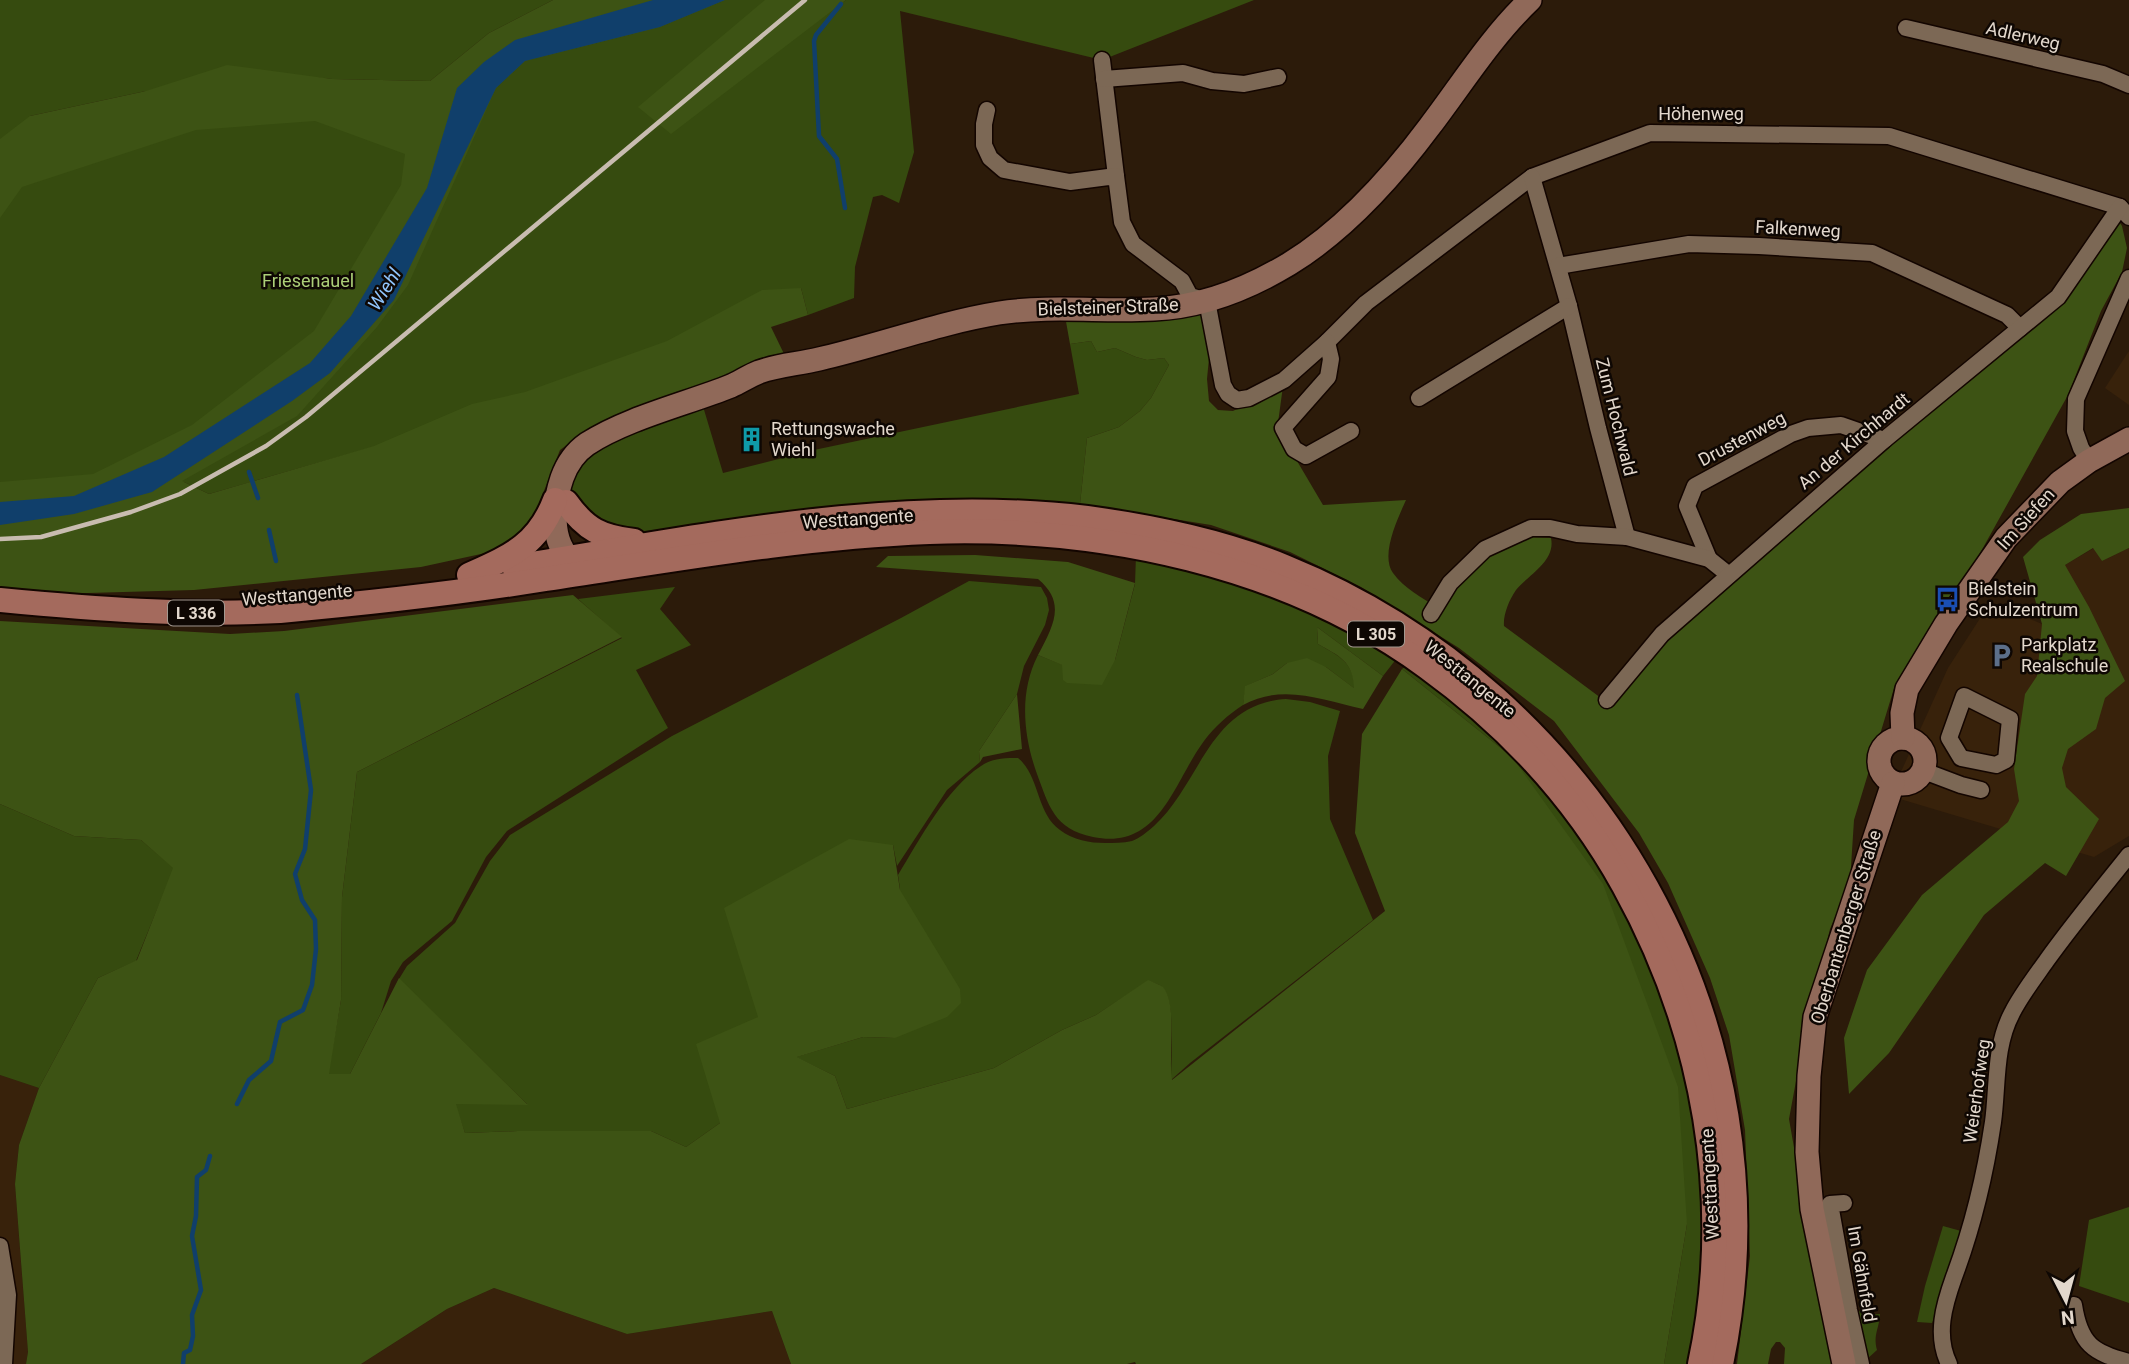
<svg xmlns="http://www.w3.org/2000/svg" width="2129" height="1364" viewBox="0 0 2129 1364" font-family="Roboto,sans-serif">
  <rect width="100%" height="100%" fill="#2c1b0a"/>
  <!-- built -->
  <g fill="#38220b">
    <path d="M2129 351V405L2105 388Z"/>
    <path d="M2094 548 2102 561 2129 548V836L2094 857 1890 796 1948 668 1988 606 2023 616 2042 624 2065 565Z"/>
    <path d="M0 1075 39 1088 19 1145 15 1184 28 1352 26 1364H0Z"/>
    <path d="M494 1288 627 1334 772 1311 791 1364H361L447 1309Z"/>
  </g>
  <!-- green -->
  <g fill="#364b0f" fill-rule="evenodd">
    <path d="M0 0H553L489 33 430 81 332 79 299 76 442 91 576 0H843V2L846 0H1254L1102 60 900 11 914 152 899 203 882 195 873 197 855 267 854 298 808 315 801 288 548 397 209 494 184 482 0 532ZM146 91 69 117 30 116Z"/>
    <path d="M1091 341 1097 352 1115 348 1136 357 1147 360 1164 358 1169 365 1151 398 1140 411 1119 427 1087 438 1080 504 938 503 622 535 603 529 572 498 570 488 583 456 609 440 702 403 723 473 814 450 1079 394 1070 344Z"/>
    <path d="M1136 555 1280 596 1397 658 1383 676 1317 627 1318 644C1340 657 1353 661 1355 689L1326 667 1287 663 1273 674 1246 686 1243 705C1228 715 1215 726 1204 741 1174 781 1160 851 1093 837 1054 829 1049 806 1037 774 1023 735 1019 692 1038 655L1063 665V679L1115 660 1135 584Z"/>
    <path d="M969 581 1041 587 1047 598 1049 610 1045 625 1024 666 1017 694 979 751 980 762 947 790 897 866 893 845 758 1017 720 1123 686 1147 651 1131H518L465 1133 455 1104H527L399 979 407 966 455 923 490 861 510 835 672 736 901 618Z"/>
    <path d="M675 587 660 609 691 645 636 670 668 728 507 831 486 857 452 921 403 962 391 981 381 1013 350 1074H328L341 1000 342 897 357 772 622 638 578 599Z"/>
    <path d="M1408 664 1499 736 1552 794 1608 874 1657 973 1696 1112 1705 1207 1704 1293 1691 1364H1664L1687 1224 1512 757 1402 669Z"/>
    <path d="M1286 699 1310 702 1340 711 1328 756 1330 819 1373 920 1190 1063 1171 1080C1171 1060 1176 1002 1163 988 1159 984 1153 982 1148 981L1096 1015 1062 1030 994 1068 847 1109 835 1076 796 1057 863 1037 895 1038 900 889 898 875C920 839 946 789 981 766 992 758 1006 758 1018 758 1040 776 1036 813 1060 830 1073 840 1090 843 1105 843 1114 843 1123 843 1132 841 1140 838 1147 832 1154 826 1201 783 1209 704 1286 699Z"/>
    <path d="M0 804 74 836 141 840 174 868 136 961 98 978 39 1088 0 1075Z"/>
    <path d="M2129 1207V1303L2079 1286 2089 1220Z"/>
    <path d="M1943 1226 1961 1231V1247L1932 1323 1917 1322 1925 1286Z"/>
    <path d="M1861 1311 1863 1315 1880 1314C1879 1330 1873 1334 1877 1350L1866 1360 1853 1313Z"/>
  </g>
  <!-- forest -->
  <g fill="#3d5314">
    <path d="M553 0H725L660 27 525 61 496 88 408 285 377 327 297 416 182 481 209 494 374 446 472 404 525 392 667 341 762 290 801 288 808 315 771 327 786 358 587 430 560 450 529 529 504 549 421 567 194 590 53 594 0 587V482L93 474 192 425 314 331 401 185 405 154 315 121 196 130 22 187 0 218V139L30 116 146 91 227 65 332 79 430 81 489 33Z"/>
    <path d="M765 0H846L671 134 638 107Z"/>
    <path d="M2118 220 2122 226 2127 248 2122 272 2101 311 2068 395 1974 564 1895 685 1854 820 1850 882 1830 929 1806 1027 1789 1119 1810 1239 1840 1364H1784L1785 1348 1780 1342H1776L1771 1349 1768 1364H1737L1750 1256 1745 1130 1729 1035 1710 978 1668 883 1639 833 1554 721 1459 648 1361 587 1290 552 1211 525 1080 504 1087 438 1119 427 1140 411 1151 398 1169 365 1164 358 1147 360 1136 357 1115 348 1097 352 1091 341 1070 344 1065 316 1201 311 1206 314 1210 348 1207 379 1209 401 1218 410 1233 411 1283 386 1278 423 1287 444 1323 505 1406 500C1398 518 1380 555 1393 573 1404 588 1422 598 1437 607L1480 553 1526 537 1551 538C1556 561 1528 575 1516 590 1509 600 1503 615 1504 626L1605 701 1669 630 2042 314Z"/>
    <path d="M2129 508V548L2102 561 2093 548 2065 565 2089 607 2125 681 2105 698 2096 729 2068 749 2062 768 2066 787 2099 819 2066 876 2045 863 1984 915 1889 1053 1849 1094 1844 1038 1867 970 1922 895 2008 822 2019 801 2014 769 2025 694 2037 676 2042 624 2023 557 2040 540 2081 514Z"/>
    <path d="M975 555 1068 562 1135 583 1115 660 1102 685 1067 683 1063 680 1062 665 1038 655C1053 626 1067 603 1038 579L876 567 888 556Z"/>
    <path d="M573 595 622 637 357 772 342 897 341 1000 329 1074H350L399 978 528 1105 456 1104 465 1133 518 1131H651L686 1147 720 1123 696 1044 758 1017 724 908 849 839 893 845 900 890 960 989 961 1003 947 1017 895 1038 863 1037 797 1057 835 1076 847 1109 994 1068 1062 1030 1096 1015 1148 980C1153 982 1159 984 1163 987 1178 1004 1168 1058 1172 1080L1385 911 1355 833 1362 734 1402 669 1512 757 1603 884 1678 1087 1687 1224 1664 1364H1136L1135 1362 1127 1364H791L772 1311 627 1334 494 1288 447 1309 361 1364H26L28 1352 15 1184 19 1145 39 1088 98 978 137 960 173 868 141 840 74 836 0 804V621L230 634 284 631Z"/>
    <path d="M1317 627 1383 676 1363 709C1322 700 1283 683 1243 705L1245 686 1273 674 1287 663 1307 658 1326 667 1354 688C1353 661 1339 656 1318 644Z"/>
    <path d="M1017 694 1022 749 983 757 980 762 979 751Z"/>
  </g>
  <!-- water -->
  <path fill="#103f6b" d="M653 0H725L660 27 525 61 496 88 394 300 330 373 292 401 152 492 74 514 0 525V502L74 496 164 457 310 363 351 316 427 188 457 88 484 62 515 40Z"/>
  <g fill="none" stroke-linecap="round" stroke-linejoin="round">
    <!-- stream -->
    <g stroke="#103f6b" stroke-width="4.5">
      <path d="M841 4 816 35 814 41 819 136 837 159 845 208"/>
      <path d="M249 472 258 498"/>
      <path d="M269 530 276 561"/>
      <path d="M237 1104 249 1080 271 1061 280 1022 303 1010 312 985 316 949 315 920 302 900 295 874 305 849 311 790 297 695"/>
      <path d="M183 1364 184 1353 190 1350 193 1336 192 1315 201 1290 192 1236 196 1216 197 1177 206 1170 210 1156"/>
    </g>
    <defs>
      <g id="street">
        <path d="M1906 28 2103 74 2129 85"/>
        <path d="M1102 60 1116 176"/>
        <path d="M1104 79 1183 73 1212 81 1244 84 1278 77"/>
        <path d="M987 110 984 124V145L990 158 1004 170 1070 182 1116 176 1122 222 1133 244 1182 281 1190 296 1207 301 1223 385 1228 394 1237 400 1249 398 1284 380 1327 342 1366 303 1532 177 1650 133 1889 136 2120 207 2129 217"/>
        <path d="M1532 177 1569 306 1598 428 1627 537"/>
        <path d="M1558 266 1689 244 1759 246 1872 253 2007 315 2020 328"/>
        <path d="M1327 342 1331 359 1328 377 1283 428 1294 449 1306 456 1351 431"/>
        <path d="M1419 398 1569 306"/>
        <path d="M2089 461 2081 448 2075 431 2076 399 2129 278"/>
        <path d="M1709 559 1687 506 1695 486 1791 434 1808 428 1841 425 1884 440"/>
        <path d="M1431 614 1450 583 1485 549 1531 528H1550L1577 534 1627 537 1709 559 1729 575"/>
        <path d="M1964 696 2010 719 2006 760 1996 765 1961 758 1949 738Z"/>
        <path d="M1607 700 1662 634 1884 440 2058 297 2120 207"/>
        <path d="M1924 771 1961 785 1981 790"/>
        <path d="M1844 1203 1830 1204 1849 1310 1861 1364"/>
        <path d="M0 1246 8 1295 4 1364"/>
        <path d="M2074 1305C2080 1344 2093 1353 2129 1362"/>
        <path d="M1949 1364C1935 1335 1944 1305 1954 1277 1973 1226 1985 1176 1993 1122 1998 1086 1994 1047 2012 1013 2021 995 2035 977 2047 960 2073 924 2101 890 2129 855"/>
      </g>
      <g id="secondary">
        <path d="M580 567C549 549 552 508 562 478 567 464 574 453 587 444 627 418 686 404 731 386 740 382 749 376 759 372 778 365 799 364 819 359 880 345 938 323 999 313 1051 305 1103 312 1154 309 1201 307 1249 288 1289 264 1343 231 1392 177 1430 126 1462 84 1491 37 1530 0"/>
        <circle cx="1902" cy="761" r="23"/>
        <path d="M1903 738 1902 713 1907 689 1946 624 2006 538 2060 482 2089 461 2129 439"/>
        <path d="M1844 1364 1812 1209 1807 1152 1809 1076 1815 1017 1893 783"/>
      </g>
      <g id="primary">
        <path d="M566 502C586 530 601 537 634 541"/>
        <path d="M514 567C701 537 897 495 1087 518 1154 527 1222 541 1285 567 1598 694 1791 1029 1721 1364"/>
        <path d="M469 575C511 556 538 545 555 500"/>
        <path d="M0 600C95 609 185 616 280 611 369 603 458 593 546 579 673 560 801 537 929 532 1101 526 1286 564 1427 667 1507 725 1576 799 1624 886 1704 1030 1735 1201 1700 1364"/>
      </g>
    </defs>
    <!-- street casing -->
    <use href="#street" stroke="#130500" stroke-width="19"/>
    <!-- secondary casing -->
    <use href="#secondary" stroke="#130500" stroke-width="26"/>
    <!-- primary casing -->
    <use href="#primary" stroke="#130500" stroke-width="28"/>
    <!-- street -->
    <use href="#street" stroke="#7c6855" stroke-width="16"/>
    <!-- secondary -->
    <use href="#secondary" stroke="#906959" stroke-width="23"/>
    <!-- primary -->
    <use href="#primary" stroke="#a46a5d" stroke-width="24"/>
    <!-- rail -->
    <path stroke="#c8bcb0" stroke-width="4.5" d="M0 539 41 537 131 512 180 494 266 446 306 417 805 0"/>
  </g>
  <!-- icons -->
  <defs>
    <symbol id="building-bare" viewBox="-9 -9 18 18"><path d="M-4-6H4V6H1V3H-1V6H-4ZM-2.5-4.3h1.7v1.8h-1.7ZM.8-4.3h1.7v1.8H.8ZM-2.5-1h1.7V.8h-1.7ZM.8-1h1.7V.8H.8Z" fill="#0f9aa8" stroke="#0e0703" stroke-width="2.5" paint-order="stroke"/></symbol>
    <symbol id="bus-bare" viewBox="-9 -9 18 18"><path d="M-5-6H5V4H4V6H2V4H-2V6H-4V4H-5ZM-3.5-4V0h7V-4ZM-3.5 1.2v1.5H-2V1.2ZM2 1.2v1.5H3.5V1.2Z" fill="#1a4fb4" stroke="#0e0703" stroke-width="2.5" paint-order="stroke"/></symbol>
    <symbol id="parking-bare" viewBox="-9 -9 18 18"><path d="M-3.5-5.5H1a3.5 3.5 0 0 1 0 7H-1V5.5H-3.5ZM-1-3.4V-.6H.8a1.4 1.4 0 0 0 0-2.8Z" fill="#5c6f8a" stroke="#0e0703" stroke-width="2.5" paint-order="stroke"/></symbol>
  </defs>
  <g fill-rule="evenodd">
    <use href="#building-bare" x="734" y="422" width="35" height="35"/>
    <use href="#bus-bare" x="1930" y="582" width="35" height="35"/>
    <use href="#parking-bare" x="1984" y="638" width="35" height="35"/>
  </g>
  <g text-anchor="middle" stroke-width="5" stroke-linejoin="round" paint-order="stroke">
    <!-- shield labels -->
    <g fill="#0e0703" stroke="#a39990" stroke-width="2">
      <rect x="168" y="600.5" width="56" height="25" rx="5"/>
      <rect x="1348" y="621.5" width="56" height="25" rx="5"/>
    </g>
    <g font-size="16" font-weight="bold" fill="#e3d8cd">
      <text x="196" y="619">L 336</text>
      <text x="1376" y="640">L 305</text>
    </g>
    <!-- street labels -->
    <g font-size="18" fill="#e3d8cd" stroke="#0e0703">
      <text transform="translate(2023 36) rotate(13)" y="6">Adlerweg</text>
      <text x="1701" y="120">Höhenweg</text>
      <text transform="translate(1798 229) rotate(3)" y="6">Falkenweg</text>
      <text transform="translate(1108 307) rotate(-2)" y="6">Bielsteiner Straße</text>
      <text transform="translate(1616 417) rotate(76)" y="6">Zum Hochwald</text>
      <text transform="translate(1742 439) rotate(-28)" y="6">Drustenweg</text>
      <text transform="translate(1854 441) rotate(-40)" y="6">An der Kirchhardt</text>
      <text transform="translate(858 519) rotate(-4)" y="6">Westtangente</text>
      <text transform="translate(2026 519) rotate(-48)" y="6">Im Siefen</text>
      <text transform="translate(297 595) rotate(-5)" y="6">Westtangente</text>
      <text transform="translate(1470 679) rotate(39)" y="6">Westtangente</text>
      <text transform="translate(1846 927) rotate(-73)" y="6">Oberbantenberger Straße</text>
      <text transform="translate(1977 1091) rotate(-82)" y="6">Weierhofweg</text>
      <text transform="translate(1710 1184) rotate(-93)" y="6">Westtangente</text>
      <text transform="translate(1862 1274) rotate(80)" y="6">Im Gähnfeld</text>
    </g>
    <!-- park labels -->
    <g font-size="18" fill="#accf78" stroke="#0e0703">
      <text x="308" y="287">Friesenauel</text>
    </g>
    <!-- poi labels -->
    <g font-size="18" fill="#e3d8cd" stroke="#0e0703" text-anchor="start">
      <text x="771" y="435">Rettungswache<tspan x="771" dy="21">Wiehl</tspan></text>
      <text x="1968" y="595">Bielstein<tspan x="1968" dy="21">Schulzentrum</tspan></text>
      <text x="2021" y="651">Parkplatz<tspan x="2021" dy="21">Realschule</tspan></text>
    </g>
    <!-- water labels -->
    <g font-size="19" font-style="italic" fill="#90c4fc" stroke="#0e0703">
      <text transform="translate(384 289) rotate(-58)" y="7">Wiehl</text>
    </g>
  </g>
  <!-- north arrow -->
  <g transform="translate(2066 1301) rotate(174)" stroke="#0e0703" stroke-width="5" paint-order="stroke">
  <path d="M0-5L12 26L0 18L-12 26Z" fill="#e3d8cd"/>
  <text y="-10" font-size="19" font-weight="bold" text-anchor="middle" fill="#e3d8cd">N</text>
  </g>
</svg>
